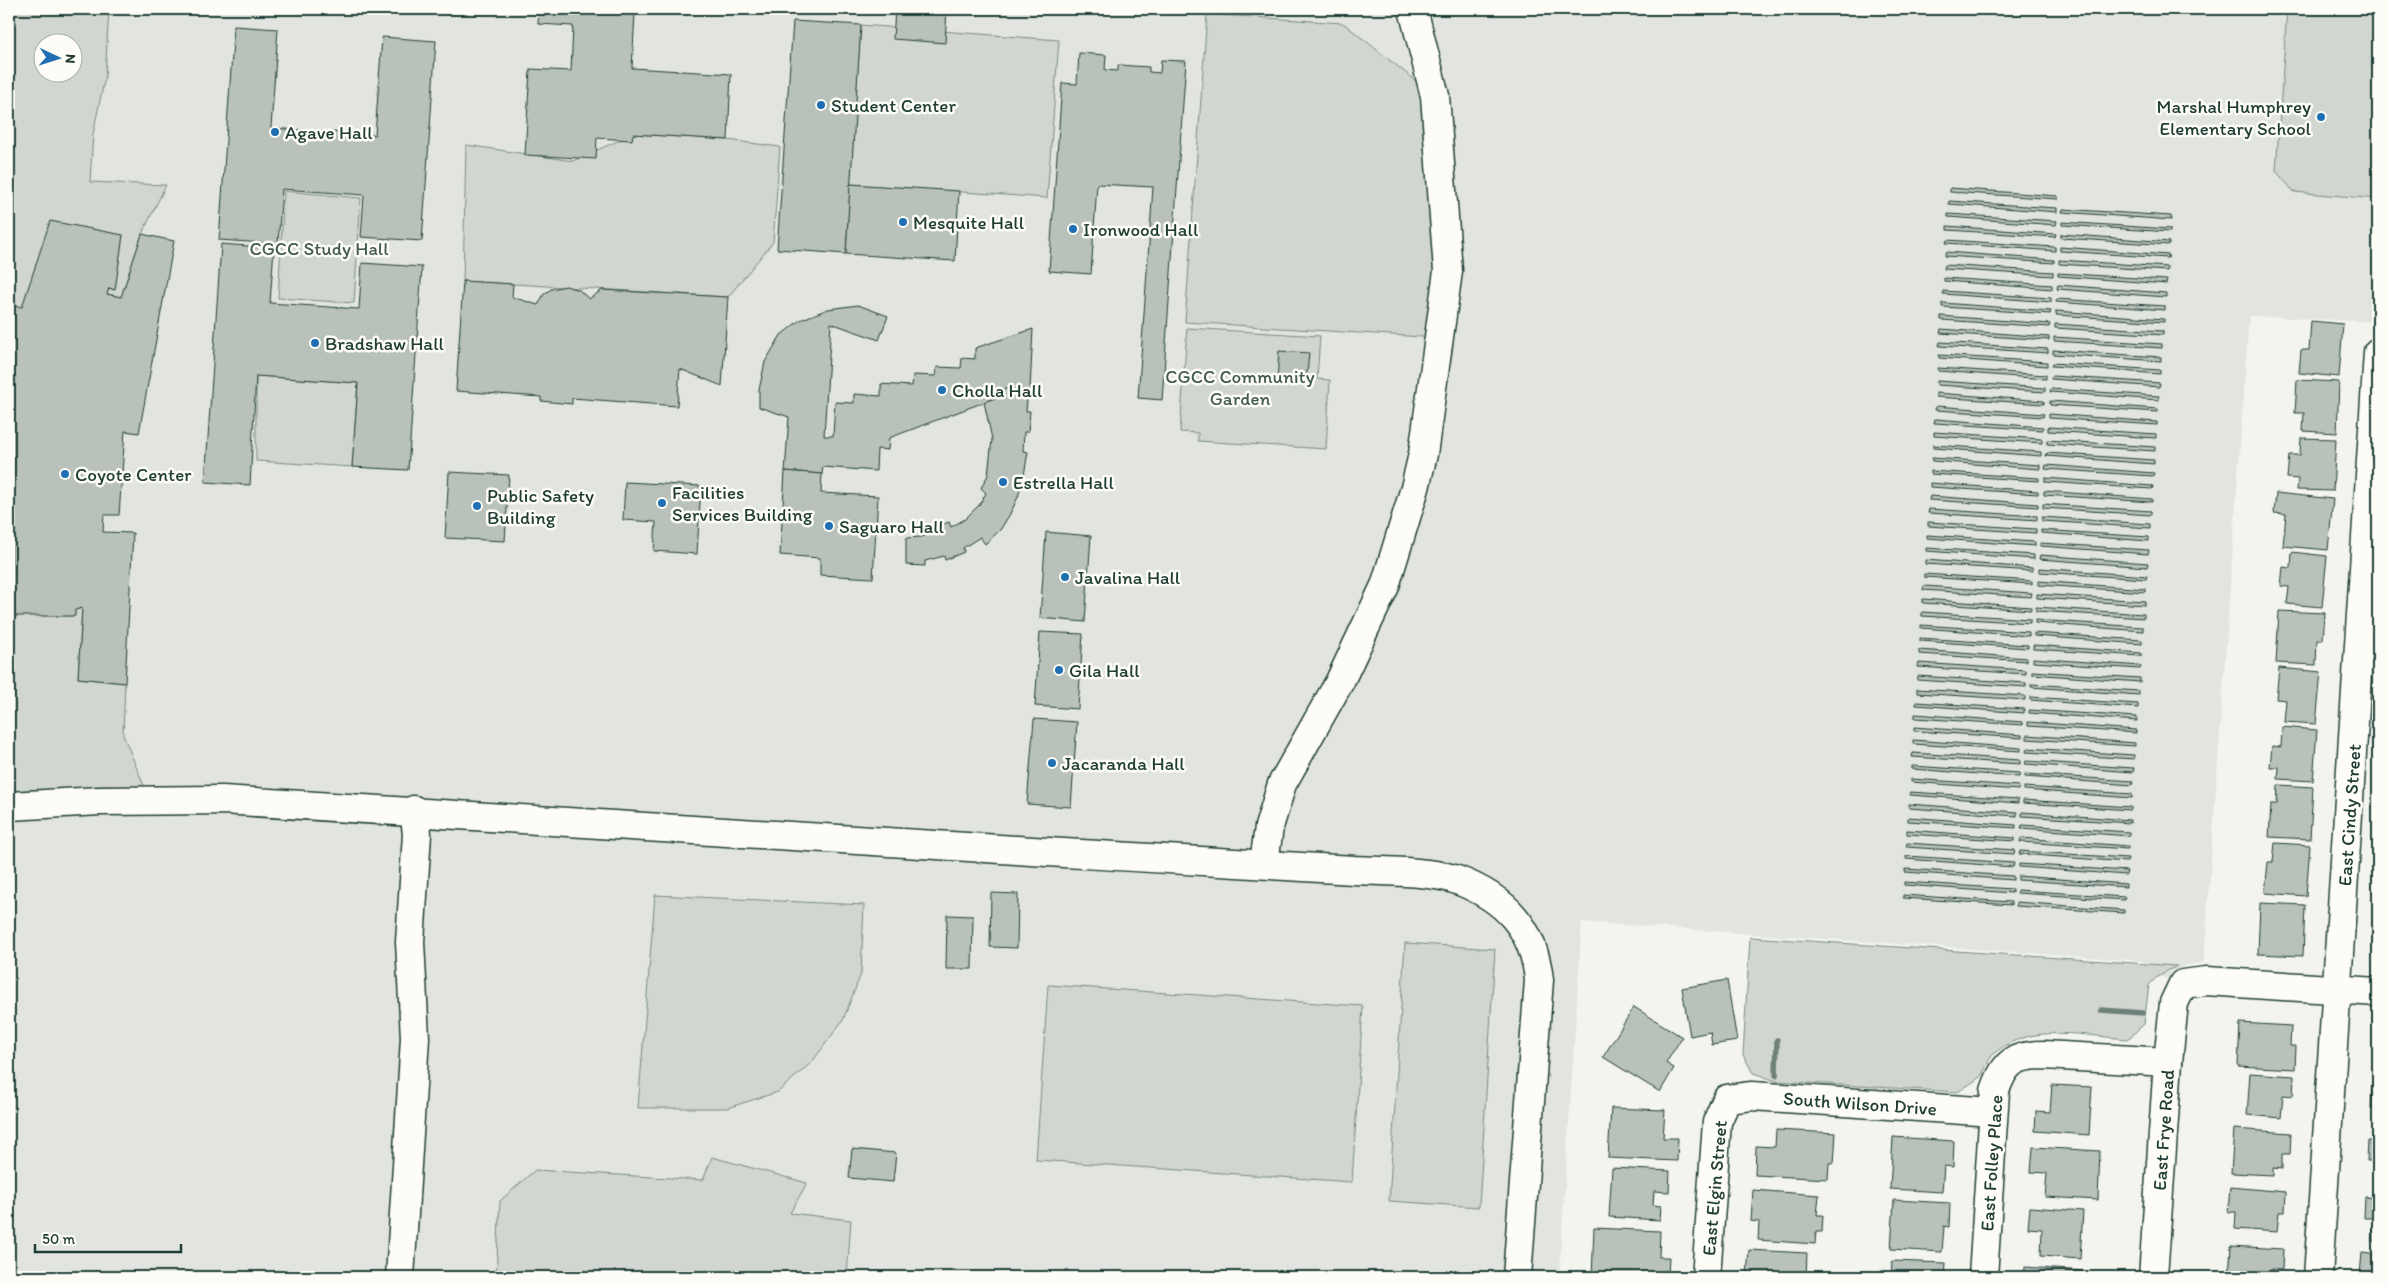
<svg xmlns="http://www.w3.org/2000/svg" width="2387" height="1286" viewBox="0 0 2387 1286" font-family="Itim,sans-serif">
  <rect width="100%" height="100%" fill="#f4f4ef"/>
  <filter id="ink" filterUnits="userSpaceOnUse"><feTurbulence type="fractalNoise" baseFrequency=".02" numOctaves="2"/><feDisplacementMap in="SourceGraphic" scale="10" xChannelSelector="R" yChannelSelector="G"/><feConvolveMatrix kernelMatrix="1 2 1 2 8 2 1 2 1" color-interpolation-filters="sRGB"/></filter>
  <g filter="url(#ink)">
    <!-- built -->
    <path fill="#e2e5df" fill-rule="evenodd" d="M9 9H2378V322L2249 316 2204 962 2185 966 2165 979 2143 961 1582 922 1559 1277H9ZM42 42H72V72H42Z"/>
    <!-- green -->
    <g fill="#d1d6d1" stroke="#788a82" fill-rule="evenodd">
      <path d="M9 9H109L105 77 93 134 90 182 166 185 142 234 121 297 107 294 109 288 114 290 123 235 22 307 9 305ZM42 42H72V72H42Z"/>
      <path d="M2287 9H2378V199L2294 192 2276 171Z"/>
      <path d="M1207 14 1343 23 1435 96 1439 338 1185 322Z"/>
      <path d="M861 25 1059 40 1047 198 850 184Z"/>
      <path d="M633 134 728 140 780 147 773 242 728 297 463 281 466 145 573 161Z"/>
      <path d="M284 191 361 198 354 303 278 298Z"/>
      <path d="M1187 328 1320 336 1317 379 1330 380 1326 449 1198 441V433L1180 432Z"/>
      <path d="M256 376 358 383 352 467 256 461Z"/>
      <path d="M9 516H11L13 615 74 616 75 610 82 608 78 678 125 683 123 735 150 800 9 794Z"/>
      <path d="M655 895 864 905 861 974 843 1020 812 1062 778 1092 727 1108H638Z"/>
      <path d="M1750 937 2177 966 2159 975 2149 985 2144 1024 2128 1039C2085 1036 2033 1023 1997 1051 1987 1058 1987 1070 1980 1077 1974 1082 1965 1087 1958 1092L1776 1081 1753 1073 1743 1055Z"/>
      <path d="M1405 943 1495 949 1479 1207 1389 1201Z"/>
      <path d="M1048 985 1363 1006 1352 1182 1036 1160Z"/>
      <path d="M712 1157 807 1183 790 1213 851 1220 847 1277H496L500 1201 535 1170 703 1180Z"/>
    </g>
    <g fill="none" stroke-linecap="round" stroke-linejoin="round">
      <!-- stream -->
      <g stroke="#6e8179" stroke-width="5.5">
        <path d="M2101 1010 2143 1013"/>
        <path d="M1776 1075 1777 1040"/>
      </g>
    </g>
    <!-- building -->
    <g fill="#b9c1bb" stroke="#1f3d34">
      <path d="M539 9H588L587 11 635 13 632 68 731 74 728 140 633 134 632 140 597 138 596 159 525 155 530 69 571 71 573 26 538 24Z"/>
      <path d="M895 9H947L945 43 893 39Z"/>
      <path d="M793 21 861 25 846 254 777 249Z"/>
      <path d="M234 26 278 29 271 128 375 135 382 37 436 41 422 241 361 237 364 195 282 189 278 244 219 240Z"/>
      <path d="M1079 53 1106 55 1105 70 1118 71V65L1149 67V72L1160 73 1161 60 1186 61 1162 400 1138 398 1153 187 1097 184 1091 274 1049 271 1062 83 1077 84Z"/>
      <path d="M850 184 959 191 955 261 846 254Z"/>
      <path d="M1950 188 2058 196V199L1950 192Z"/>
      <path d="M1949 201 2057 208V212L1949 204Z"/>
      <path d="M2063 209 2171 216V220L2062 212Z"/>
      <path d="M1948 214 2057 221 2056 225 1948 217Z"/>
      <path d="M50 221 123 235 115 290 109 288 107 294 121 297 142 234 174 241 139 433 125 431 119 515H104L103 532 133 533 125 683 78 678 82 608 75 610V616H12L11 516H9V305L22 307Z"/>
      <path d="M2062 222 2170 229V232L2062 225Z"/>
      <path d="M1947 226 2056 234 2055 237 1947 230Z"/>
      <path d="M2061 234 2169 242V245L2061 238Z"/>
      <path d="M1947 240 2055 247V251L1946 243Z"/>
      <path d="M221 244 274 248 270 303 359 309 362 263 422 267 408 470 352 467 358 383 256 376 250 485 205 482Z"/>
      <path d="M2060 247 2169 255 2168 258 2060 251Z"/>
      <path d="M1946 252 2054 260V263L1945 256Z"/>
      <path d="M2059 260 2168 267 2167 271 2059 264Z"/>
      <path d="M1945 265 2053 272V276L1944 269Z"/>
      <path d="M2058 273 2167 280 2166 284 2058 276Z"/>
      <path d="M1944 278 2052 285V289L1944 281Z"/>
      <path d="M463 281 513 284 512 297 538 305 544 294 551 289 566 286 579 290 589 299 602 290 728 297 722 386 680 369 677 406 572 398V404L541 401V397L456 391Z"/>
      <path d="M2058 285 2166 293V297L2057 289Z"/>
      <path d="M1943 291 2051 298V302L1943 294Z"/>
      <path d="M2057 299 2165 306V310L2056 302Z"/>
      <path d="M1942 303 2051 311 2050 314 1942 307Z"/>
      <path d="M858 305 888 316 879 340 831 323 824 436H833L835 402 854 403V394L881 396V384L912 386 913 375 936 376 937 367 961 368 962 358 975 359V348L1033 329 1030 390 1003 389V395L889 438 888 450 877 449 876 471 823 467 822 474 785 471 789 417 759 407V390L765 362 781 335 800 320 828 309Z"/>
      <path d="M2056 311 2164 319V322L2056 315Z"/>
      <path d="M1941 316 2050 324 2049 327 1941 320Z"/>
      <path d="M2311 321 2343 324 2339 377 2299 373 2301 350H2309Z"/>
      <path d="M2055 324 2163 331V335L2055 328Z"/>
      <path d="M1941 329 2049 337V340L1940 333Z"/>
      <path d="M2054 337 2162 344V348L2054 341Z"/>
      <path d="M1940 342 2048 349V353L1939 346Z"/>
      <path d="M2053 350 2161 357V361L2053 354Z"/>
      <path d="M1279 351 1309 353 1306 384 1277 382Z"/>
      <path d="M1939 355 2047 362V366L1939 358Z"/>
      <path d="M2053 363 2160 370V374L2052 366Z"/>
      <path d="M1938 368 2046 375V379L1938 371Z"/>
      <path d="M2052 376 2160 383 2159 387 2051 379Z"/>
      <path d="M2297 380 2339 382 2337 433 2303 431 2304 413H2295Z"/>
      <path d="M1937 381 2045 388V392L1937 385Z"/>
      <path d="M1003 389 1028 390 1026 411H1030L1028 432H1024L1023 451 1028 452 1024 475 1018 497 1010 514 1000 530 985 544 980 537 963 548 964 552 945 560 944 556 925 561V566L906 565V538L921 537 937 532 935 527 949 522 951 527 965 519 979 505 986 493 981 488 988 475 992 439 984 402 1003 395Z"/>
      <path d="M2051 389 2159 396V400L2050 392Z"/>
      <path d="M1936 393 2044 401V404L1936 397Z"/>
      <path d="M2050 401 2158 409V412L2050 405Z"/>
      <path d="M1936 406 2044 414 2043 417 1935 410Z"/>
      <path d="M2049 414 2157 422V425L2049 418Z"/>
      <path d="M1935 419 2043 427V430L1934 423Z"/>
      <path d="M2048 427 2156 434V438L2048 431Z"/>
      <path d="M1934 432 2042 439V443L1934 436Z"/>
      <path d="M2301 438 2336 439 2333 491 2297 490 2298 479 2287 478 2289 455H2300Z"/>
      <path d="M2047 440 2155 447V451L2047 444Z"/>
      <path d="M1933 445 2041 452V456L1933 448Z"/>
      <path d="M2047 453 2154 460V464L2046 456Z"/>
      <path d="M1932 458 2040 465V469L1932 461Z"/>
      <path d="M2046 465 2154 473 2153 476 2045 469Z"/>
      <path d="M785 471 822 474 821 493 878 496 873 578 820 575V558L780 555Z"/>
      <path d="M1931 471 2039 478V481L1931 474Z"/>
      <path d="M449 472 509 475 505 541 445 538Z"/>
      <path d="M2045 478 2153 486 2152 489 2045 482Z"/>
      <path d="M625 482 701 486 697 554 654 551 656 522 623 520Z"/>
      <path d="M1930 483 2038 491V494L1930 487Z"/>
      <path d="M2044 491 2152 499V502L2044 495Z"/>
      <path d="M2276 493 2333 499 2328 550 2283 546 2286 514 2274 513Z"/>
      <path d="M1930 496 2038 504V507L1929 500Z"/>
      <path d="M2043 504 2151 511V515L2043 508Z"/>
      <path d="M1929 509 2037 516V520L1928 513Z"/>
      <path d="M2042 517 2150 524V528L2042 521Z"/>
      <path d="M1928 522 2036 529V533L1928 526Z"/>
      <path d="M2041 530 2149 537V541L2041 533Z"/>
      <path d="M1046 532 1091 536 1085 622 1040 618Z"/>
      <path d="M1927 535 2035 542V546L1927 538Z"/>
      <path d="M2040 543 2149 550 2148 554 2040 546Z"/>
      <path d="M1926 548 2034 555V559L1926 551Z"/>
      <path d="M2292 552 2327 556 2322 607 2287 604 2289 587 2281 586 2283 567 2291 568Z"/>
      <path d="M2040 555 2148 563 2147 567 2039 559Z"/>
      <path d="M1925 560 2033 568V571L1925 564Z"/>
      <path d="M2039 568 2147 576 2146 579 2039 572Z"/>
      <path d="M1924 574 2032 581V584L1924 577Z"/>
      <path d="M2038 581 2146 589V592L2038 585Z"/>
      <path d="M1924 586 2032 593 2031 597 1923 590Z"/>
      <path d="M2037 594 2145 601V605L2037 598Z"/>
      <path d="M1923 599 2031 607V610L1923 603Z"/>
      <path d="M2036 607 2144 614V618L2036 611Z"/>
      <path d="M2279 611 2325 613 2323 640H2317L2316 665 2276 663Z"/>
      <path d="M1922 612 2030 619V623L1922 616Z"/>
      <path d="M2035 620 2143 627V631L2035 623Z"/>
      <path d="M1921 625 2029 632V636L1921 628Z"/>
      <path d="M1040 632 1083 634 1078 709 1035 706Z"/>
      <path d="M2034 633 2142 640V644L2034 636Z"/>
      <path d="M1920 638 2028 645V648L1920 641Z"/>
      <path d="M2033 645 2141 653V656L2033 649Z"/>
      <path d="M1919 650 2027 658V661L1919 654Z"/>
      <path d="M2033 658 2141 666 2140 669 2033 662Z"/>
      <path d="M1919 663 2026 670V674L1918 667Z"/>
      <path d="M2279 668 2321 672 2316 724 2284 722 2286 700 2276 699Z"/>
      <path d="M2032 671 2140 678V682L2032 674Z"/>
      <path d="M1918 676 2026 683V687L1917 680Z"/>
      <path d="M2031 684 2139 691V695L2031 687Z"/>
      <path d="M1917 689 2025 696V700L1917 693Z"/>
      <path d="M2030 697 2138 704V708L2030 700Z"/>
      <path d="M1916 702 2024 709V713L1916 705Z"/>
      <path d="M2029 710 2137 717V721L2029 713Z"/>
      <path d="M1915 714 2023 722V725L1915 718Z"/>
      <path d="M1034 719 1077 722 1071 807 1027 804Z"/>
      <path d="M2028 722 2136 730V733L2028 726Z"/>
      <path d="M1914 727 2022 735V738L1914 731Z"/>
      <path d="M2282 727 2317 730 2313 781 2278 779 2279 767H2270L2272 746 2281 747Z"/>
      <path d="M2027 735 2135 743V746L2027 739Z"/>
      <path d="M1913 740 2021 748V751L1913 744Z"/>
      <path d="M2027 748 2134 755V759L2026 752Z"/>
      <path d="M1913 753 2020 760V764L1912 757Z"/>
      <path d="M2026 761 2134 768 2133 772 2025 764Z"/>
      <path d="M1912 766 2020 773 2019 777 1912 769Z"/>
      <path d="M2025 774 2133 781 2132 785 2025 777Z"/>
      <path d="M1911 779 2019 786 2018 790 1911 782Z"/>
      <path d="M2278 785 2313 787 2310 839 2269 837 2271 804H2277Z"/>
      <path d="M2024 787 2132 794V798L2024 790Z"/>
      <path d="M1910 792 2018 799V803L1910 795Z"/>
      <path d="M2023 800 2131 807V810L2023 803Z"/>
      <path d="M1909 804 2017 812V816L1909 808Z"/>
      <path d="M2022 812 2130 820V823L2022 816Z"/>
      <path d="M1908 817 2016 825V828L1908 821Z"/>
      <path d="M2022 825 2129 832V836L2021 828Z"/>
      <path d="M1907 830 2015 838V841L1907 834Z"/>
      <path d="M2021 838 2128 846V849L2020 842Z"/>
      <path d="M1907 843 2015 850 2014 854 1906 847Z"/>
      <path d="M2275 843 2310 845 2306 896 2265 893 2268 862H2273Z"/>
      <path d="M2020 851 2128 858 2127 862 2019 854Z"/>
      <path d="M1906 856 2014 863 2013 867 1906 859Z"/>
      <path d="M2019 864 2127 871 2126 875 2019 867Z"/>
      <path d="M1905 869 2013 876V880L1905 872Z"/>
      <path d="M2018 876 2126 884V887L2018 880Z"/>
      <path d="M1904 882 2012 889V893L1904 885Z"/>
      <path d="M2017 890 2125 897V900L2017 893Z"/>
      <path d="M991 893 1018 894 1017 948 990 947Z"/>
      <path d="M1903 895 2011 902V905L1903 898Z"/>
      <path d="M2016 902 2124 910V913L2016 906Z"/>
      <path d="M2260 903 2305 905 2303 956 2258 954Z"/>
      <path d="M947 915 973 916 972 969H946Z"/>
      <path d="M1727 980 1737 1041 1712 1045 1710 1032 1690 1036 1682 988Z"/>
      <path d="M1634 1007 1682 1037 1666 1063 1674 1068 1660 1092 1603 1057Z"/>
      <path d="M2240 1023 2291 1026 2290 1046H2296L2295 1069 2238 1066Z"/>
      <path d="M2374 1048H2378V1070H2373Z"/>
      <path d="M2250 1073 2294 1076 2293 1096 2283 1095 2281 1118 2247 1115Z"/>
      <path d="M2052 1085 2092 1087 2089 1135 2035 1131 2036 1111 2050 1112Z"/>
      <path d="M2372 1085H2378V1129H2376L2377 1108H2371Z"/>
      <path d="M1611 1108 1665 1110 1663 1138H1678L1677 1161 1608 1158Z"/>
      <path d="M2234 1129 2291 1133 2290 1154H2282V1169L2273 1168V1175L2231 1173Z"/>
      <path d="M1776 1130 1836 1133 1834 1163H1829L1828 1179 1755 1175 1756 1146 1775 1147Z"/>
      <path d="M1893 1137 1954 1141 1953 1167 1944 1166 1942 1192 1890 1189Z"/>
      <path d="M2368 1140H2378V1183H2375L2377 1161H2367Z"/>
      <path d="M2033 1147 2100 1151 2098 1200 2045 1197 2047 1173 2031 1172Z"/>
      <path d="M852 1149 896 1153 893 1182 849 1178Z"/>
      <path d="M1612 1168 1670 1171 1669 1192 1654 1191 1653 1205 1661 1206 1660 1220 1609 1217Z"/>
      <path d="M2230 1187 2286 1192 2285 1212H2279L2277 1232 2235 1229 2236 1212H2228Z"/>
      <path d="M1753 1190 1819 1195 1817 1215H1823L1822 1232H1816L1815 1244 1758 1240 1759 1222 1751 1221Z"/>
      <path d="M2365 1197 2378 1198V1241H2372L2373 1218H2364Z"/>
      <path d="M1894 1200 1950 1203 1949 1227 1944 1226 1942 1252 1891 1249Z"/>
      <path d="M2030 1207 2083 1211 2080 1259 2041 1256 2042 1229 2028 1228Z"/>
      <path d="M1594 1228 1660 1231 1659 1257H1669L1668 1277H1592Z"/>
      <path d="M2231 1246 2283 1249 2282 1270 2271 1269V1277H2229Z"/>
      <path d="M1749 1250 1807 1253 1806 1277H1813L1747 1275Z"/>
      <path d="M2362 1253 2378 1255V1277H2367V1275L2360 1274Z"/>
      <path d="M1892 1261 1946 1263 1945 1277H1891Z"/>
      <path d="M2025 1267 2084 1271V1277H2024Z"/>
    </g>
    <g fill="none" stroke-linecap="round" stroke-linejoin="round">
      <defs>
        <g id="minor">
          <path d="M9 806 100 801 223 800C503 816 784 838 1064 853 1161 858 1258 865 1354 870 1382 871 1432 871 1457 880 1505 898 1534 928 1539 980L1517 1277"/>
          <path d="M1264 863 1269 827 1282 784 1340 681 1385 586 1415 488 1423 454 1448 271 1435 96 1413 9"/>
          <path d="M400 1277 415 1038 410 942 417 834 414 810"/>
          <path d="M1706 1277 1717 1122 1727 1099 1752 1096 1993 1112"/>
          <path d="M1983 1277 1995 1091C2004 1063 2014 1055 2044 1055L2168 1062"/>
          <path d="M2153 1277 2168 1062 2174 1003 2183 984 2206 981 2378 992"/>
          <path d="M2318 1277 2378 352"/>
        </g>
      </defs>
      <!-- minor casing -->
      <use href="#minor" stroke="#1f3d34" stroke-width="31"/>
      <!-- minor -->
      <use href="#minor" stroke="#fdfcf7" stroke-width="28"/>
    </g>
  </g>
  <!-- markers -->
  <g fill="#1f6fb2" stroke="#fdfcf7" stroke-width="2">
    <circle cx="821" cy="105" r="5"/>
    <circle cx="2321" cy="117" r="5"/>
    <circle cx="275" cy="132" r="5"/>
    <circle cx="903" cy="222" r="5"/>
    <circle cx="1073" cy="229" r="5"/>
    <circle cx="315" cy="343" r="5"/>
    <circle cx="942" cy="390" r="5"/>
    <circle cx="65" cy="474" r="5"/>
    <circle cx="1003" cy="482" r="5"/>
    <circle cx="662" cy="503" r="5"/>
    <circle cx="477" cy="506" r="5"/>
    <circle cx="829" cy="526" r="5"/>
    <circle cx="1065" cy="577" r="5"/>
    <circle cx="1059" cy="670" r="5"/>
    <circle cx="1052" cy="763" r="5"/>
  </g>
  <g text-anchor="middle" stroke-width="5" stroke-linejoin="round" paint-order="stroke">
    <!-- poi labels -->
    <g font-size="19" fill="#1f3d34" stroke="#fdfcf7" text-anchor="start">
      <text x="831" y="112">Student Center</text>
      <text x="2311" y="113" text-anchor="end">Marshal Humphrey<tspan x="2311" dy="22">Elementary School</tspan></text>
      <text x="285" y="139">Agave Hall</text>
      <text x="913" y="229">Mesquite Hall</text>
      <text x="1083" y="236">Ironwood Hall</text>
      <text x="325" y="350">Bradshaw Hall</text>
      <text x="952" y="397">Cholla Hall</text>
      <text x="75" y="481">Coyote Center</text>
      <text x="1013" y="489">Estrella Hall</text>
      <text x="672" y="499">Facilities<tspan x="672" dy="22">Services Building</tspan></text>
      <text x="487" y="502">Public Safety<tspan x="487" dy="22">Building</tspan></text>
      <text x="839" y="533">Saguaro Hall</text>
      <text x="1075" y="584">Javalina Hall</text>
      <text x="1069" y="677">Gila Hall</text>
      <text x="1062" y="770">Jacaranda Hall</text>
    </g>
    <!-- park labels -->
    <g font-size="19" fill="#435c53" stroke="#fdfcf7">
      <text x="319" y="255">CGCC Study Hall</text>
      <text x="1240" y="383">CGCC Community<tspan x="1240" dy="22">Garden</tspan></text>
    </g>
    <!-- street labels -->
    <g font-size="19" fill="#1f3d34" stroke="#fdfcf7">
      <text transform="translate(2349 815) rotate(-86)" y="7">East Cindy Street</text>
      <text transform="translate(1860 1103) rotate(4)" y="7">South Wilson Drive</text>
      <text transform="translate(2163 1130) rotate(-86)" y="7">East Frye Road</text>
      <text transform="translate(1991 1163) rotate(-86)" y="7">East Folley Place</text>
      <text transform="translate(1714 1188) rotate(-85)" y="7">East Elgin Street</text>
    </g>
  </g>
  <!-- margin -->
  <rect width="2387" height="1286" fill="none" stroke="#fdfcf7" stroke-width="30"/>
  <rect x="15" y="15" width="2357" height="1256" fill="none" stroke="#1f3d34" stroke-width="2" filter="url(#ink)"/>
  <!-- north arrow -->
  <g transform="translate(58 58) rotate(94)"><circle r="24" fill="#fdfcf7" stroke="#a4b0a9"/>
  <path d="M0-4L9 19L0 12L-9 19Z" fill="#1f6fb2"/>
  <text y="-8" font-size="14" font-weight="bold" text-anchor="middle" fill="#1f3d34">N</text>
  </g>
  <!-- scale -->
  <path d="M35 1244v8h146v-8" fill="none" stroke="#1f3d34" stroke-width="2.5"/>
  <text x="42" y="1244" font-size="15" fill="#1f3d34" stroke="#fdfcf7" stroke-width="4" paint-order="stroke">50 m</text>
</svg>
